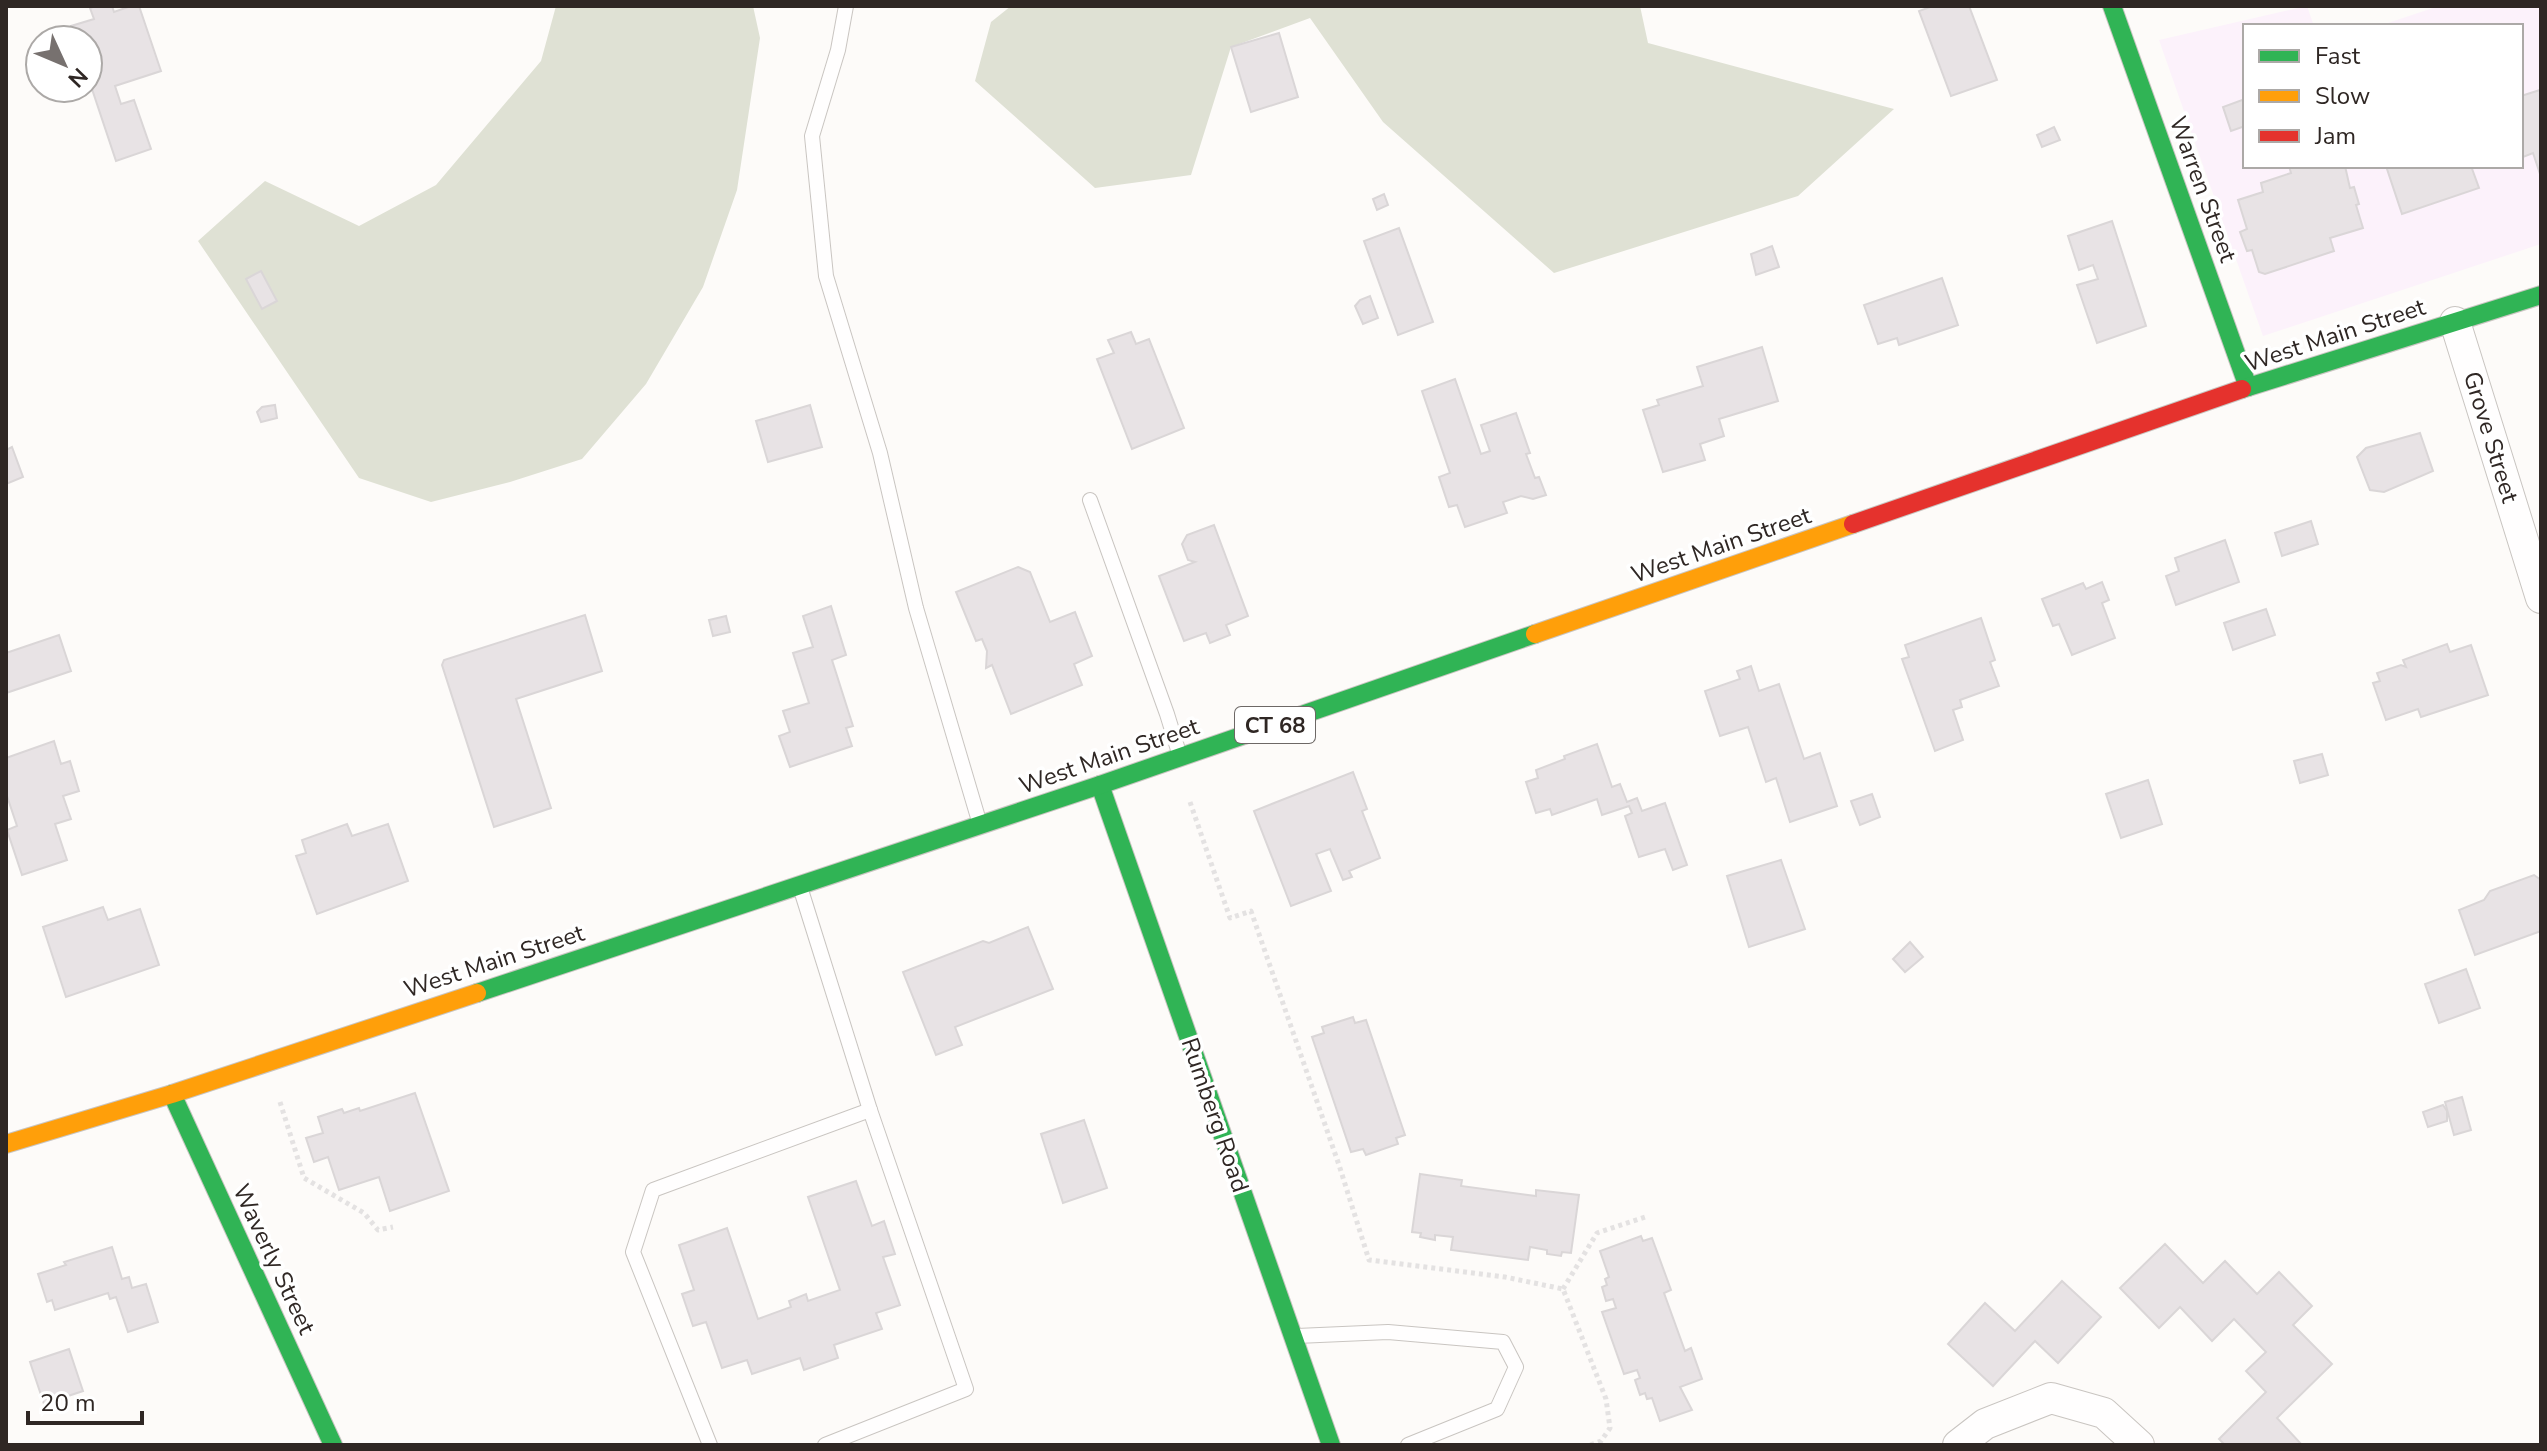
<svg xmlns="http://www.w3.org/2000/svg" width="2547" height="1451" viewBox="0 0 2547 1451" font-family="'Nunito Sans',sans-serif">
  <rect width="100%" height="100%" fill="#fdfbf9"/>
  <!-- commercial -->
  <path fill="#fcf2fb" d="M2307 6 2314 26H2245V166H2521V26H2379L2439 6H2541V244L2263 336 2159 40Z"/>
  <!-- green -->
  <g fill="#dfe1d4">
    <path d="M556 6H753L760 38 737 190 703 287 646 384 582 459 510 482 431 502 359 478 198 241 265 181 359 226 436 185 541 61Z"/>
    <path d="M1011 6H1640L1648 43 1894 109 1798 196 1554 273 1383 122 1310 18 1231 47 1191 175 1095 188 975 81 991 22Z"/>
  </g>
  <!-- building -->
  <g fill="#e8e3e5" stroke="#dad6d7" stroke-width="2">
    <path d="M96 6H112L114 12 131 6H139L161 71 115 86 121 104 134 100 151 149 116 161 88 77V40H75L71 26 94 19 90 8Z"/>
    <path d="M1933 6H1969L1997 80 1951 96 1919 11Z"/>
    <path d="M1279 33 1298 97 1251 112 1231 47Z"/>
    <path d="M2540 90 2541 91V177L2533 153 2523 157 2521 152V96Z"/>
    <path d="M2245 99V126L2231 131 2223 107Z"/>
    <path d="M2054 127 2060 140 2042 147 2037 135Z"/>
    <path d="M2289 166H2345L2350 188 2354 187 2359 204 2356 205 2363 228 2330 238 2334 251 2265 274 2259 272 2252 250 2247 251 2240 232 2247 229 2238 200 2263 192 2261 183 2291 173Z"/>
    <path d="M2386 166H2471L2479 188 2402 214Z"/>
    <path d="M1384 194 1388 205 1377 210 1373 199Z"/>
    <path d="M2112 221 2146 326 2097 343 2077 285 2098 279 2093 265 2079 270 2068 236Z"/>
    <path d="M1399 228 1433 322 1398 335 1364 241Z"/>
    <path d="M1772 246 1779 267 1756 275 1751 254Z"/>
    <path d="M261 271 277 301 262 309 246 279Z"/>
    <path d="M1942 278 1958 325 1899 345 1897 338 1878 344 1864 305Z"/>
    <path d="M1370 296 1378 318 1363 324 1355 306 1360 300Z"/>
    <path d="M1131 332 1136 344 1149 339 1184 428 1132 449 1097 359 1114 353 1108 340Z"/>
    <path d="M1762 347 1778 401 1719 419 1724 436 1700 444 1705 460 1663 472 1643 410 1659 405 1657 400 1703 386 1697 367Z"/>
    <path d="M1455 379 1481 454 1490 451 1481 425 1516 413 1530 453 1526 454 1535 478 1539 477 1546 495 1533 499 1521 496 1503 502 1507 513 1465 527 1457 505 1449 507 1439 477 1450 473 1422 391Z"/>
    <path d="M275 405 277 418 261 422 257 412 262 407Z"/>
    <path d="M810 405 822 447 768 462 756 421Z"/>
    <path d="M2420 433 2433 471 2384 492 2370 490 2357 457 2366 448Z"/>
    <path d="M12 447 23 477 6 484V450Z"/>
    <path d="M2311 521 2318 544 2282 556 2275 533Z"/>
    <path d="M1214 525 1248 616 1226 625 1230 635 1210 643 1206 633 1184 641 1159 576 1195 562 1188 560 1182 544 1187 535Z"/>
    <path d="M2225 540 2239 582 2176 605 2166 576 2179 571 2175 558Z"/>
    <path d="M1018 567 1030 572 1050 622 1075 612 1092 656 1074 664 1082 685 1011 714 992 665 986 668 987 651 982 639 976 641 956 592Z"/>
    <path d="M2102 582 2109 600 2102 603 2115 638 2072 655 2059 624 2053 626 2042 599 2083 583 2086 589Z"/>
    <path d="M831 606 846 655 832 660 853 726 846 728 852 746 790 767 779 736 790 732 783 711 809 703 793 653 813 647 803 616Z"/>
    <path d="M2266 609 2275 635 2233 650 2224 623Z"/>
    <path d="M585 615 602 671 516 699 551 808 494 827 442 665 444 660Z"/>
    <path d="M726 616 730 632 713 636 709 620Z"/>
    <path d="M1981 618 1995 660 1990 662 1999 686 1960 700 1962 707 1953 710 1963 740 1935 751 1902 659 1909 657 1905 645Z"/>
    <path d="M59 635 71 671 6 693V653Z"/>
    <path d="M2447 644 2450 652 2471 645 2488 695 2421 717 2418 709 2386 720 2373 683 2380 681 2377 673 2401 665 2406 667 2403 660Z"/>
    <path d="M1751 666 1759 691 1779 684 1804 759 1820 753 1837 806 1790 822 1776 778 1766 782 1748 727 1720 736 1705 691 1740 679 1737 671Z"/>
    <path d="M54 741 61 764 70 761 79 791 63 796 71 819 55 824 67 860 22 875 7 830 17 826 6 793V758Z"/>
    <path d="M1597 744 1612 787 1620 784 1627 802 1637 798 1642 811 1665 803 1687 865 1673 870 1665 849 1639 857 1625 816 1632 813 1629 806 1602 815 1597 799 1552 815 1550 809 1536 813 1526 782 1538 778 1536 770 1565 759 1564 756Z"/>
    <path d="M2322 754 2328 775 2300 783 2294 761Z"/>
    <path d="M1353 772 1367 809 1362 811 1380 858 1349 871 1352 877 1343 880 1330 849 1316 854 1331 891 1291 906 1254 811Z"/>
    <path d="M2148 780 2162 824 2121 838 2106 794Z"/>
    <path d="M1872 794 1880 817 1860 825 1851 801Z"/>
    <path d="M347 824 352 836 388 824 408 881 317 914 296 856 306 853 302 840Z"/>
    <path d="M1781 860 1805 929 1749 947 1727 876Z"/>
    <path d="M2534 875 2541 880V931L2475 955 2459 910 2484 900 2490 891Z"/>
    <path d="M103 907 108 920 140 909 159 965 66 997 43 927Z"/>
    <path d="M1028 927 1053 989 955 1027 962 1045 936 1055 903 972 983 941 989 943Z"/>
    <path d="M1910 942 1923 957 1905 972 1893 959Z"/>
    <path d="M2466 969 2480 1008 2439 1023 2425 984Z"/>
    <path d="M1353 1017 1355 1023 1366 1020 1405 1135 1396 1138 1398 1144 1366 1155 1363 1149 1351 1152 1312 1037 1324 1033 1322 1027Z"/>
    <path d="M415 1093 449 1191 390 1211 379 1177 339 1190 328 1157 314 1162 306 1138 323 1133 318 1117 342 1109 344 1113 359 1108 360 1111Z"/>
    <path d="M2462 1097 2471 1130 2454 1135 2445 1102Z"/>
    <path d="M2443 1105 2447 1111V1121L2428 1127 2423 1112Z"/>
    <path d="M1084 1120 1107 1188 1063 1203 1041 1134Z"/>
    <path d="M1420 1174 1462 1180 1461 1186 1536 1196V1190L1579 1195 1571 1253 1562 1252 1561 1256 1547 1254V1250L1530 1247 1528 1260 1451 1250 1453 1237 1435 1235V1240L1420 1237 1421 1233 1412 1232Z"/>
    <path d="M856 1181 872 1226 884 1221 895 1254 883 1257 900 1305 876 1313 882 1329 834 1345 838 1358 804 1370 800 1358 752 1374 747 1360 722 1368 706 1322 693 1326 682 1294 694 1290 679 1245 727 1228 758 1319 791 1307 789 1301 806 1294 808 1301 840 1290 808 1197Z"/>
    <path d="M1641 1236 1643 1241 1652 1238 1671 1290 1664 1293 1685 1351 1691 1348 1702 1379 1680 1387 1692 1410 1660 1421 1652 1398 1647 1399 1645 1393 1640 1395 1635 1380 1640 1378 1637 1370 1624 1374 1602 1312 1616 1308 1613 1299 1606 1301 1602 1287 1607 1285 1605 1279 1609 1277 1600 1251Z"/>
    <path d="M2165 1244 2203 1283 2225 1261 2257 1294 2279 1272 2312 1306 2293 1325 2332 1364 2277 1418 2302 1445H2225L2219 1439 2266 1392 2246 1371 2266 1352 2234 1319 2212 1341 2180 1307 2159 1328 2120 1288Z"/>
    <path d="M112 1247 122 1279 129 1277 132 1288 146 1284 158 1322 128 1332 116 1297 110 1299 108 1293 55 1310 52 1300 47 1302 38 1274 66 1265 64 1262Z"/>
    <path d="M2062 1281 2101 1317 2058 1363 2035 1341 1993 1386 1948 1344 1985 1303 2015 1331Z"/>
    <path d="M69 1349 83 1391 44 1404 30 1362Z"/>
  </g>
  <g fill="none" stroke-linecap="round" stroke-linejoin="round">
    <defs>
      <g id="lane">
        <path d="M846 6 838 50 812 136 826 276 880 453 916 608 979 821"/>
        <path d="M1090 500 1167 714 1179 753"/>
        <path d="M801 890 870 1110 966 1389 825 1445"/>
        <path d="M1297 1336 1388 1332 1503 1342 1516 1367 1497 1409 1408 1445"/>
        <path d="M710 1445 633 1252 653 1190 870 1110"/>
      </g>
      <g id="street">
        <path d="M2455 322 2541 598"/>
        <path d="M1958 1445 1985 1424 2051 1398 2104 1413 2139 1445"/>
      </g>
      <g id="fast">
        <path d="M2112 6 2248 387"/>
        <path d="M2242 389 2541 295"/>
        <path d="M1100 785 1331 1445"/>
        <path d="M477 993 1100 785 1535 634"/>
        <path d="M172 1094 333 1445"/>
      </g>
      <g id="slow">
        <path d="M1535 634 1853 524"/>
        <path d="M6 1144 172 1094 477 993"/>
      </g>
      <path id="jam" d="M1853 524 2242 389"/>
    </defs>
    <!-- lane casing -->
    <use href="#lane" stroke="#c9c5c1" stroke-width="16"/>
    <!-- street casing -->
    <use href="#street" stroke="#c9c5c1" stroke-width="32"/>
    <!-- fast casing -->
    <use href="#fast" stroke="#c9c5c1" stroke-width="20"/>
    <!-- slow casing -->
    <use href="#slow" stroke="#c9c5c1" stroke-width="20"/>
    <!-- jam casing -->
    <use href="#jam" stroke="#c9c5c1" stroke-width="20"/>
    <!-- path -->
    <g stroke="#e4e2e2" stroke-width="5" stroke-dasharray="4 4" stroke-linecap="butt">
      <path d="M1190 802 1230 918 1251 911 1339 1165 1369 1260 1505 1277 1563 1289 1606 1399 1610 1428 1601 1441 1590 1445"/>
      <path d="M280 1102 304 1178 364 1213 378 1230 393 1227"/>
      <path d="M1563 1289 1597 1233 1648 1216"/>
    </g>
    <!-- lane -->
    <use href="#lane" stroke="#fffefe" stroke-width="14"/>
    <!-- street -->
    <use href="#street" stroke="#fffefe" stroke-width="30"/>
    <!-- fast -->
    <use href="#fast" stroke="#30b455" stroke-width="18"/>
    <!-- slow -->
    <use href="#slow" stroke="#ff9f0a" stroke-width="18"/>
    <!-- jam -->
    <use href="#jam" stroke="#e5322d" stroke-width="18"/>
  </g>
  <g text-anchor="middle" stroke-width="7" stroke-linejoin="round" paint-order="stroke">
    <!-- shield labels -->
    <rect fill="#fff" stroke="#6d6866" stroke-width="2" x="1235" y="707" width="80" height="36" rx="6"/>
    <g font-size="22" font-weight="bold" fill="#2f2724">
      <text x="1275" y="733">CT 68</text>
    </g>
    <!-- street labels -->
    <g font-size="24" fill="#2f2724" stroke="#fff">
      <text transform="translate(2203 189) rotate(70)" y="8">Warren Street</text>
      <text transform="translate(2335 335) rotate(-18)" y="8">West Main Street</text>
      <text transform="translate(2491 437) rotate(73)" y="8">Grove Street</text>
      <text transform="translate(1721 545) rotate(-19)" y="8">West Main Street</text>
      <text transform="translate(1109 756) rotate(-19)" y="8">West Main Street</text>
      <text transform="translate(494 961) rotate(-18)" y="8">West Main Street</text>
      <text transform="translate(1215 1115) rotate(71)" y="8">Rumberg Road</text>
      <text transform="translate(274 1259) rotate(65)" y="8">Waverly Street</text>
    </g>
  </g>
  <!-- border -->
  <rect width="2547" height="1451" fill="none" stroke="#2f2724" stroke-width="16"/>
  <!-- legend -->
  <rect x="2243" y="24" width="280" height="144" fill="#ffffff" stroke="#aca9a7" stroke-width="2"/>
  <rect x="2259" y="50" width="40" height="12" fill="#30b455" stroke="#aca9a7" stroke-width="2"/>
  <text x="2315" y="64" font-size="24" fill="#2f2724">Fast</text>
  <rect x="2259" y="90" width="40" height="12" fill="#ff9f0a" stroke="#aca9a7" stroke-width="2"/>
  <text x="2315" y="104" font-size="24" fill="#2f2724">Slow</text>
  <rect x="2259" y="130" width="40" height="12" fill="#e5322d" stroke="#aca9a7" stroke-width="2"/>
  <text x="2315" y="144" font-size="24" fill="#2f2724">Jam</text>
  <!-- north arrow -->
  <g transform="translate(64 64) rotate(134)"><circle r="38" fill="#ffffff" stroke="#aca9a7" stroke-width="2"/>
  <path d="M0-6L14 30L0 20L-14 30Z" fill="#77716f"/>
  <text y="-12" font-size="22" font-weight="bold" text-anchor="middle" fill="#2f2724">N</text>
  </g>
  <!-- scale -->
  <path d="M28 1411v12h114v-12" fill="none" stroke="#2f2724" stroke-width="4"/>
  <text x="40" y="1411" font-size="24" fill="#2f2724" stroke="#ffffff" stroke-width="6" paint-order="stroke">20 m</text>
</svg>
